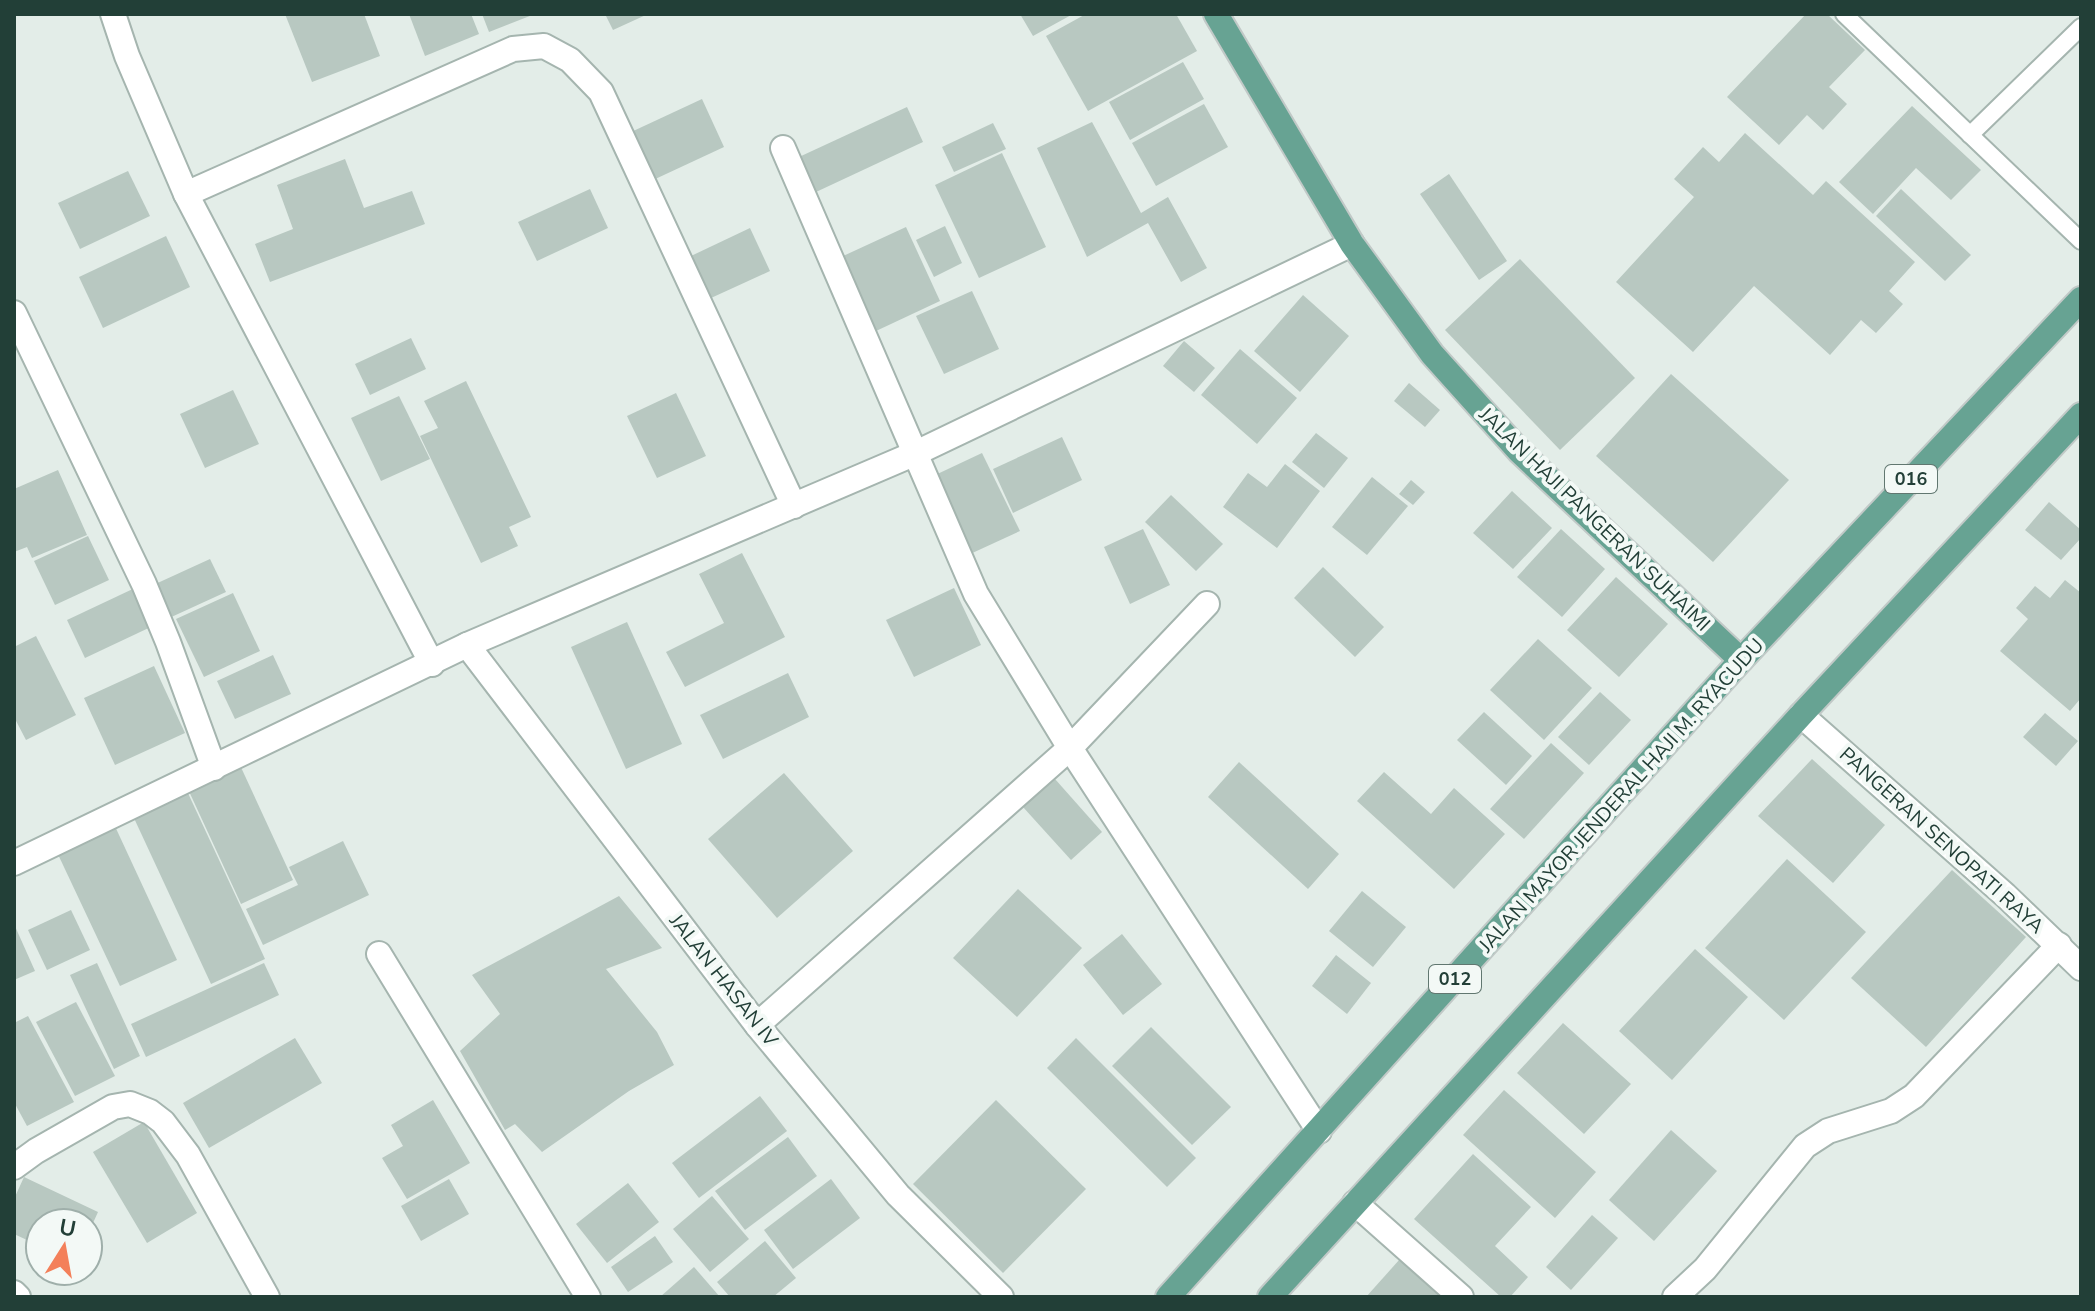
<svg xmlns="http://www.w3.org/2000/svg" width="2095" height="1311" viewBox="0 0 2095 1311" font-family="'Nunito Sans',sans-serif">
  <rect width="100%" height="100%" fill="#e3ede8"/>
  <!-- building -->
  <g fill="#b8c8c1">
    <path d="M285 14H364L380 56 312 82Z"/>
    <path d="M409 14H471L479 34 425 56Z"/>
    <path d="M482 14H535L489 32Z"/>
    <path d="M605 14H648L613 30Z"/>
    <path d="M1020 14H1073L1033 36Z"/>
    <path d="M1086 14H1176L1197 51 1088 111 1046 36Z"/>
    <path d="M1806 14H1827L1865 50 1829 87 1847 104 1823 130 1807 115 1779 145 1727 97Z"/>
    <path d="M1183 62 1204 99 1130 140 1109 102Z"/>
    <path d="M702 99 724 147 651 181 629 133Z"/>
    <path d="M1204 104 1228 147 1156 186 1132 143Z"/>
    <path d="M1912 106 1981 170 1951 200 1916 168 1873 214 1839 182Z"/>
    <path d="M907 107 923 142 816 192 799 157Z"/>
    <path d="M1092 122 1141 213 1168 197 1207 268 1181 282 1148 223 1087 257 1037 148Z"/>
    <path d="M993 123 1006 149 954 172 942 147Z"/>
    <path d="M1745 133 1813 195 1826 181 1915 262 1889 291 1903 304 1876 333 1861 320 1830 355 1754 286 1693 352 1616 282 1694 197 1674 179 1703 147 1719 162Z"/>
    <path d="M1002 153 1046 247 979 278 935 185Z"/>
    <path d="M345 159 364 208 412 191 425 224 270 282 255 244 293 229 277 185Z"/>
    <path d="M128 171 150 216 80 249 58 203Z"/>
    <path d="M1449 174 1507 261 1479 280 1420 194Z"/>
    <path d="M590 189 608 228 537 261 518 222Z"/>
    <path d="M1901 189 1971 255 1945 281 1876 216Z"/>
    <path d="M945 226 962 263 934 277 916 240Z"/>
    <path d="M906 227 940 301 876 331 841 257Z"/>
    <path d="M750 228 770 271 711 298 691 256Z"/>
    <path d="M166 236 190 287 103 328 79 277Z"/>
    <path d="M1520 259 1635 378 1560 450 1445 330Z"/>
    <path d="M972 291 999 349 944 374 916 316Z"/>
    <path d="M1303 295 1349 336 1300 392 1254 351Z"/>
    <path d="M411 338 426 369 370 395 355 364Z"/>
    <path d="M1184 341 1215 368 1194 392 1163 366Z"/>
    <path d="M1240 349 1297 398 1257 444 1201 395Z"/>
    <path d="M1671 374 1789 480 1713 562 1596 456Z"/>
    <path d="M466 381 531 517 509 527 518 546 481 563 420 436 438 428 424 401Z"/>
    <path d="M1409 383 1440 410 1425 427 1394 401Z"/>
    <path d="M233 390 259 444 205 468 180 414Z"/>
    <path d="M676 393 706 456 657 478 627 416Z"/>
    <path d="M399 396 430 459 381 481 351 418Z"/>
    <path d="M1316 433 1348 458 1324 488 1292 462Z"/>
    <path d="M1062 437 1082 480 1013 513 993 469Z"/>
    <path d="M982 453 1020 531 968 555 931 477Z"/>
    <path d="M1285 464 1320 491 1277 548 1223 507 1248 473 1267 487Z"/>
    <path d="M58 470 87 535 32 558 27 547 14 552V489Z"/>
    <path d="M1372 477 1408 506 1367 555 1332 527Z"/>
    <path d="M1411 480 1425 492 1413 505 1399 494Z"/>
    <path d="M1512 491 1552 528 1513 569 1473 533Z"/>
    <path d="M1171 495 1223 544 1196 571 1145 522Z"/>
    <path d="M2049 502 2081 530V538L2061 560 2025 530Z"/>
    <path d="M1143 529 1170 585 1130 604 1104 547Z"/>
    <path d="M1561 529 1605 569 1562 617 1517 577Z"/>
    <path d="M88 536 109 580 55 605 34 561Z"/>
    <path d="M742 553 785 637 685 687 666 652 724 623 699 574Z"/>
    <path d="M210 559 226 592 167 619 151 586Z"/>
    <path d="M1323 567 1384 627 1355 657 1294 598Z"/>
    <path d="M1616 577 1668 624 1619 677 1567 630Z"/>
    <path d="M2065 580 2081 593V698L2070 711 2000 651 2028 619 2016 608 2035 586 2050 598Z"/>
    <path d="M137 587 155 625 85 658 67 620Z"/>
    <path d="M954 588 981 645 914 677 886 620Z"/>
    <path d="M233 593 260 651 204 677 176 619Z"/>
    <path d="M627 622 682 744 626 769 571 647Z"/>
    <path d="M36 636 76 715 26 740 14 717V647Z"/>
    <path d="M1538 639 1592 688 1544 740 1490 690Z"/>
    <path d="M273 655 291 694 235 719 217 681Z"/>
    <path d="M154 666 185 733 115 765 84 698Z"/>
    <path d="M788 673 809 717 723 759 700 715Z"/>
    <path d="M1600 692 1631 720 1589 765 1558 737Z"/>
    <path d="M1484 712 1532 756 1506 785 1457 740Z"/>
    <path d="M2045 713 2078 741 2056 766 2023 737Z"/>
    <path d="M1551 743 1584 773 1524 839 1490 809Z"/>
    <path d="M1812 759 1885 825 1833 883 1758 816Z"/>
    <path d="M1239 762 1339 854 1308 889 1208 797Z"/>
    <path d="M239 763 293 880 241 904 187 787Z"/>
    <path d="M1384 772 1431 814 1454 788 1505 834 1454 889 1357 801Z"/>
    <path d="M784 773 853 851 777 918 708 839Z"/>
    <path d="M1055 779 1102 832 1071 860 1023 807Z"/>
    <path d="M187 791 265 959 211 984 133 816Z"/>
    <path d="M113 822 177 960 120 986 55 848Z"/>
    <path d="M343 841 369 895 263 945 246 909 298 885 289 867Z"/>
    <path d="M1787 859 1866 932 1784 1020 1705 948Z"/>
    <path d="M1952 870 2026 937 1926 1047 1851 978Z"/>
    <path d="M1018 889 1082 948 1017 1017 953 958Z"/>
    <path d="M1362 891 1406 927 1373 967 1329 931Z"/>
    <path d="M619 896 662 948 606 969 657 1032 674 1065 629 1091 542 1152 515 1124 505 1130 460 1051 500 1014 472 975Z"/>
    <path d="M71 910 90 950 47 970 28 930Z"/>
    <path d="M14 924 35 971 14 980Z"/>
    <path d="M1122 934 1162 984 1123 1015 1083 965Z"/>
    <path d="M1695 949 1748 997 1672 1080 1619 1031Z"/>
    <path d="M1336 955 1371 983 1347 1014 1312 986Z"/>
    <path d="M97 963 140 1056 114 1069 70 975Z"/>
    <path d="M264 963 279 995 146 1057 131 1024Z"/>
    <path d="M76 1002 115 1076 75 1096 36 1022Z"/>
    <path d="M28 1016 74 1102 27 1126 14 1102V1023Z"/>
    <path d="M1563 1023 1631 1084 1584 1134 1517 1073Z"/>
    <path d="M1151 1027 1231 1107 1192 1145 1112 1066Z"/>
    <path d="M295 1038 322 1083 209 1148 183 1103Z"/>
    <path d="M1076 1038 1196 1158 1167 1187 1047 1068Z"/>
    <path d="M1504 1090 1596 1172 1555 1218 1463 1135Z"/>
    <path d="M760 1096 787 1131 699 1198 672 1163Z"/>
    <path d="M433 1100 470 1163 407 1199 382 1158 403 1146 391 1125Z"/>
    <path d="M996 1100 1086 1189 1003 1273 913 1184Z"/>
    <path d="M144 1122 197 1213 147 1243 93 1152Z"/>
    <path d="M1671 1130 1717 1171 1654 1241 1609 1200Z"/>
    <path d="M788 1137 817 1176 745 1230 715 1191Z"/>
    <path d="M1473 1154 1531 1207 1495 1246 1528 1277 1510 1297H1501L1414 1219Z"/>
    <path d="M24 1177 98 1212 88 1234V1223H40V1246L14 1234V1199Z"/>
    <path d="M449 1179 469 1214 421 1241 401 1206Z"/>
    <path d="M831 1179 860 1218 793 1269 764 1230Z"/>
    <path d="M628 1183 659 1222 607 1263 576 1224Z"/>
    <path d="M712 1196 749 1239 710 1272 673 1229Z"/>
    <path d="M1592 1215 1618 1238 1571 1290 1546 1267Z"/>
    <path d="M655 1236 673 1262 628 1292 611 1267Z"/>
    <path d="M765 1241 796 1278 773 1297H730L717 1282Z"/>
    <path d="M1400 1259 1443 1297H1366Z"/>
    <path d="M694 1267 720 1297H660Z"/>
  </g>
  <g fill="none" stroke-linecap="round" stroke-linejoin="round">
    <defs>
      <g id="service">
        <path d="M1844 14 2081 241"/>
        <path d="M1970 135 2081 27"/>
      </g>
      <g id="minor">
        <path d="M113 14 127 56 186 194 432 664"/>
        <path d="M783 148 976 594 1070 748 1319 1131"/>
        <path d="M186 194 513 49 544 46 570 60 601 92 794 506"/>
        <path d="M14 313 144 584 168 642 214 768"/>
        <path d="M467 645 757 1025 898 1195 1001 1297"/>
        <path d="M14 863 467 645 916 453 1352 244"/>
        <path d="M379 954 588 1297"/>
        <path d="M757 1025 1070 748 1207 604"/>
        <path d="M14 1167 36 1151 113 1107 130 1104 150 1112 163 1122 188 1155 267 1297"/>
        <path d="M1355 1203 1461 1297"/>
        <path d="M14 1293 18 1297"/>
        <path d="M1675 1297 1705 1269 1805 1146 1828 1131 1891 1111 1914 1096 2059 945"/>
      </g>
      <path id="tertiary" d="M1801 715 2005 895 2081 968"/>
      <g id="primary">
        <path d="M1216 14 1352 244 1432 354 1519 451 1741 660"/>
        <path d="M1168 1297 1741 660 2081 299"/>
        <path d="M1270 1297 1801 715 2081 415"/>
      </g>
    </defs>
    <!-- service casing -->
    <use href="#service" stroke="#a5b5af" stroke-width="20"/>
    <!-- minor casing -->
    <use href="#minor" stroke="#a5b5af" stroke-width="28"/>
    <!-- tertiary casing -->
    <use href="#tertiary" stroke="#a5b5af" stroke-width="28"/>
    <!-- primary casing -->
    <use href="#primary" stroke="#c1c9c7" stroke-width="28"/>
    <!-- service -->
    <use href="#service" stroke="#fff" stroke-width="16"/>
    <!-- minor -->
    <use href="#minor" stroke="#fff" stroke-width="24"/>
    <!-- tertiary -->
    <use href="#tertiary" stroke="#fff" stroke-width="24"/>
    <!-- primary -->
    <use href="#primary" stroke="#67a393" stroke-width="24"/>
  </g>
  <g text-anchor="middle" stroke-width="8" stroke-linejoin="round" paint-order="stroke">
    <!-- shield labels -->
    <g fill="#f3f9f6" stroke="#617770" stroke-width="2">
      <rect x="1885" y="465" width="52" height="28" rx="6"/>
      <rect x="1429" y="965" width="52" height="28" rx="6"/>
    </g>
    <g font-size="18" font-weight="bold" fill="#223f37">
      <text x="1911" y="485">016</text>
      <text x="1455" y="985">012</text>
    </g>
    <!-- street labels -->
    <g font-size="20" fill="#223f37" stroke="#f3f9f6">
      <text transform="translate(1595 519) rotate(44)" y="7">JALAN HAJI PANGERAN SUHAIMI</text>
      <text transform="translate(1621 795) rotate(-48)" y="7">JALAN MAYOR JENDERAL HAJI M. RYACUDU</text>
      <text transform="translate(1942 840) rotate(42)" y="7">PANGERAN SENOPATI RAYA</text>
      <text transform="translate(724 980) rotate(52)" y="7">JALAN HASAN IV</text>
    </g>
  </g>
  <!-- border -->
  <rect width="2095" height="1311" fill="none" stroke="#223f37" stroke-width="32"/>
  <!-- north arrow -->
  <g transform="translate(64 1247) rotate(11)"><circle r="38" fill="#f3f9f6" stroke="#9fafaa" stroke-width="2"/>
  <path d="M0-6L14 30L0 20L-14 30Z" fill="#f3805a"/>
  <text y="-12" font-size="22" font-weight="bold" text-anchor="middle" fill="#223f37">U</text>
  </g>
</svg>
